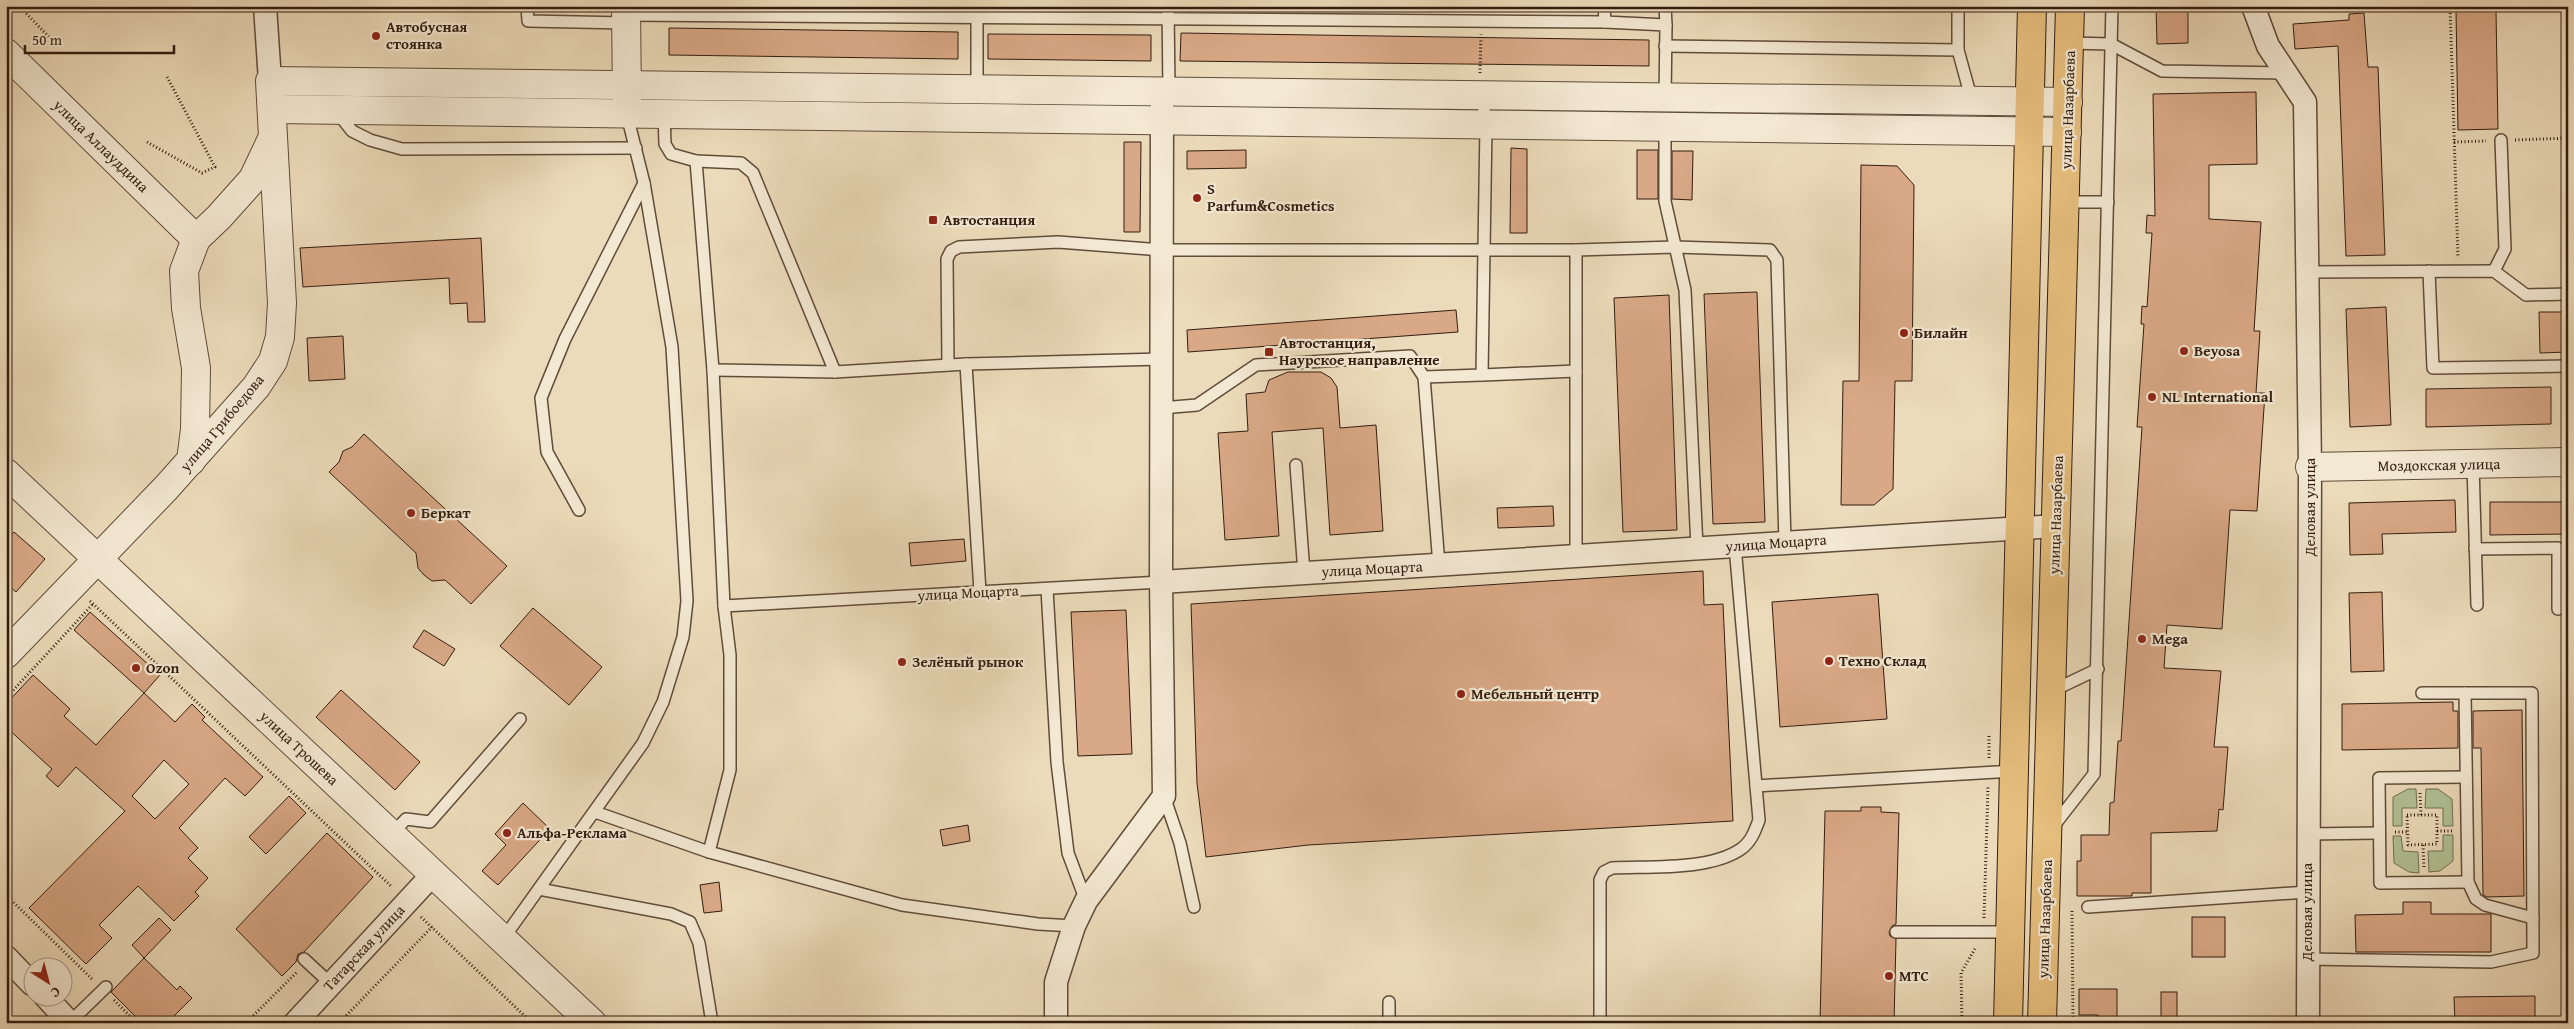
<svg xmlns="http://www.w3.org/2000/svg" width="2574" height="1029" viewBox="0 0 2574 1029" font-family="'Gentium Book Plus',serif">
  <rect width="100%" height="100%" fill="#ecdbba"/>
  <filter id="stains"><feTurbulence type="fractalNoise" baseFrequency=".004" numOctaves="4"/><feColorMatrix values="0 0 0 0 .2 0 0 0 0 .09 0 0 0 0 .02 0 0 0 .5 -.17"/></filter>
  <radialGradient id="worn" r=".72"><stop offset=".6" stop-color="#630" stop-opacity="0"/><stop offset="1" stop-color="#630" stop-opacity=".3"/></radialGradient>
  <!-- grass -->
  <g fill="#b1c195" stroke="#726f52">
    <path d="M2408 789H2416L2417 808H2402V826H2393V797Z"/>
    <path d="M2426 789H2438L2452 799 2453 826H2443V808H2425Z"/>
    <path d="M2443 835H2453V861L2440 871 2429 872 2428 851H2443Z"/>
    <path d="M2393 836H2401L2403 851 2418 852 2419 873 2409 872 2394 863Z"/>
  </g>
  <!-- building -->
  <g fill="#d9a886" stroke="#321d10" fill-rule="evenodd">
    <path d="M2156 6H2188V43L2157 44Z"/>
    <path d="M2456 11H2496L2498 129 2458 130Z"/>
    <path d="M2364 13 2368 67H2378L2385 255 2346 256 2338 46 2295 49 2293 24 2349 20V14Z"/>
    <path d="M669 28 958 32V59L669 55Z"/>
    <path d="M1181 33 1649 40V66L1180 61Z"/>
    <path d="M988 34 1151 35V61L988 59Z"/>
    <path d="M2256 92 2257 164 2209 165V219L2261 222 2254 331H2260L2256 393H2265L2257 511 2230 510 2222 629 2167 625 2164 668 2221 671 2214 747H2228L2223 810 2219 809 2217 831 2151 833V893H2132V896H2077V861H2081V835H2109L2110 803 2114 802 2118 741H2121L2142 427H2137L2144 324H2141L2142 306 2147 307 2152 233H2146L2147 215 2155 216 2153 94Z"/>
    <path d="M1124 142H1141L1140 232H1124Z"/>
    <path d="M1511 148 1527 149V233H1510Z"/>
    <path d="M1246 150V168L1187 169V151Z"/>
    <rect x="1637" y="150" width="21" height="49"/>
    <path d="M1672 151H1693L1692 200 1672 199Z"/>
    <path d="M1861 165 1897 166 1914 185 1912 381H1895L1893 489 1874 505H1841L1843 381H1859Z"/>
    <path d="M481 238 485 322H468L467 303 450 304 449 278 303 287 300 248Z"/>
    <path d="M1757 292 1765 522 1713 524 1704 294Z"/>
    <path d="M1669 295 1677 530 1623 532 1614 298Z"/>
    <path d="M2386 307 2391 425 2350 427 2346 309Z"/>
    <path d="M1456 310 1458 332 1188 352 1187 330Z"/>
    <path d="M2539 312H2568V352L2540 353Z"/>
    <path d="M343 336 345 379 309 381 307 338Z"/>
    <path d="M1288 372H1321L1331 378 1337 387 1340 428 1376 425 1383 531 1330 535 1323 428 1272 432 1279 536 1225 540 1218 433 1248 431 1246 394 1265 392 1269 380Z"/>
    <path d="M2551 387V424L2426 427V389Z"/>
    <path d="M364 434 507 566 471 604 445 580 432 581 424 575 418 568 416 553 329 472 339 462 343 451 352 447Z"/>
    <path d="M2455 500 2456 532 2382 534 2383 554 2350 555 2349 503Z"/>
    <path d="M2490 502H2568V534L2490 535Z"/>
    <path d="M1553 506 1554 526 1498 528 1497 508Z"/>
    <path d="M14 532 45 559 16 592 6 583V541Z"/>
    <path d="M964 539 966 561 911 566 909 543Z"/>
    <path d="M1703 571 1704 605 1723 604 1733 821 1308 845 1206 857 1197 783 1191 604Z"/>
    <path d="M2382 592 2384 671 2351 672 2349 593Z"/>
    <path d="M1878 594 1887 719 1780 727 1772 602Z"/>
    <path d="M533 608 602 667 569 705 500 646Z"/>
    <path d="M1126 610 1132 754 1078 756 1071 612Z"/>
    <path d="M90 612 160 675 144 693 74 630Z"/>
    <path d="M424 630 455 649 444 666 413 647Z"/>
    <path d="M33 675 70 709 64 716 96 745 144 693 175 722 192 704 205 717 202 720 263 777 245 796 225 778 179 828 198 848 188 858 208 878 195 892 199 896 174 921 138 886 99 925 112 938 86 964 29 908 125 811 76 767 58 787 46 776 52 769 6 727V704ZM164 760 189 784 155 819 132 796Z"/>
    <path d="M341 690 420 762 395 790 316 717Z"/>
    <path d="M2453 702V711H2458V748L2342 750V704Z"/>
    <path d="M2522 710 2524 896 2487 897 2483 895 2481 748H2473V711Z"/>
    <path d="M289 796 306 813 266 854 249 837Z"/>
    <path d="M523 803 550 829 498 885 482 871 506 845 495 834Z"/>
    <path d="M1861 807H1881V812L1899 813 1896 924 1892 926 1889 932 1890 936 1896 939 1894 1023H1820L1825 811H1861Z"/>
    <path d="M968 825 970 841 943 846 940 830Z"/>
    <path d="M327 833 373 877 304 952 298 954 296 962 282 976 236 929Z"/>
    <path d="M719 882 722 911 704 913 700 885Z"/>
    <path d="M2403 902H2431V914H2491V952H2356L2355 915 2403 914Z"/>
    <rect x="2192" y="917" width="33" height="40"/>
    <path d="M159 918 171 930 144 958 177 990 180 986 192 998 167 1023H142L111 992 144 958 132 945Z"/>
    <path d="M2079 989H2117V1022H2098V1015H2079Z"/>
    <rect x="2161" y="992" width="16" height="31"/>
    <path d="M2535 996V1023H2455L2454 997Z"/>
  </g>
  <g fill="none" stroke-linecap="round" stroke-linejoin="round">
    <defs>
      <g id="service">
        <path d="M527 6 528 21 626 23"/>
        <path d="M977 6V89"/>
        <path d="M1168 6 1169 92"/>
        <path d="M1604 6 1605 22 1666 25 1665 99"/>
        <path d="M1665 6 1666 25"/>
        <path d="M1958 6V50L1972 101"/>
        <path d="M627 15 1605 22"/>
        <path d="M2069 43 2111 44 2162 71 2286 73"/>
        <path d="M1665 46 1958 50"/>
        <path d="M337 112 352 131 370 140 402 149 636 148"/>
        <path d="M664 113 665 144 671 154 696 161 713 370 724 606 730 655V770L709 852"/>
        <path d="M1665 125V201L1685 290 1697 548"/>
        <path d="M696 161 741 163 753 173 835 372"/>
        <path d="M2065 202H2108"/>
        <path d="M1576 250V557"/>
        <path d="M2429 271 2433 368 2568 366"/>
        <path d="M2494 271 2505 249 2501 140"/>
        <path d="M2307 272 2494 271 2526 295 2568 294"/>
        <path d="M966 364 980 592"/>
        <path d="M948 365 947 259 951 251 959 247 1058 242 1162 250H1576L1675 247 1770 250 1777 260 1785 543"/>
        <path d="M713 370 835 372 966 364 1162 359"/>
        <path d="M1482 375 1576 371"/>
        <path d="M1424 377 1439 565"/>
        <path d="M1161 408 1197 405 1256 365 1410 356 1424 377 1482 375 1486 125 1482 95"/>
        <path d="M2473 464 2477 605"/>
        <path d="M1296 465 1304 573"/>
        <path d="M579 510 547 452 541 398 565 339 644 183 627 115"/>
        <path d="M2475 549 2558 548V609"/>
        <path d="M1047 589 1057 762 1068 853 1086 901"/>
        <path d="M724 606 1161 582"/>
        <path d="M2052 691 2098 669"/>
        <path d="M2465 693 2468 882 2476 899 2485 905 2533 918"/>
        <path d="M2466 777 2379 778 2380 883 2468 882"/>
        <path d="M1756 786 2014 771"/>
        <path d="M1164 796 1180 843 1194 907"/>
        <path d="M595 812 709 852 902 905 1038 924 1074 926"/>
        <path d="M2052 828 2094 774 2112 6"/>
        <path d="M392 834 406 819 430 822 520 719"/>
        <path d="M2307 834 2379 833"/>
        <path d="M539 889 671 914 690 922 699 943 712 1023"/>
        <path d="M2088 907 2307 892"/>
        <path d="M1896 932H2010"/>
        <path d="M503 939 643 743 663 702 683 637 687 601 672 347 644 183"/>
        <path d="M304 959 331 984"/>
        <path d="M2307 959 2491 962 2533 953 2532 693H2422"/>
        <path d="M1389 1002V1023"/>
        <path d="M70 1022 106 987"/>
        <path d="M1600 1023V880L1604 872 1612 868C1649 866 1709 871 1741 849 1751 842 1755 831 1759 820L1735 546"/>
      </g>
      <g id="minor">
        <path d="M265 6 270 81"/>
        <path d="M2253 6 2268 46 2305 102 2310 467 2308 1023"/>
        <path d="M1161 582 2056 526"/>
        <path d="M6 957 32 984"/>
        <path d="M45 996 70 1023"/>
        <path d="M295 1023 433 874"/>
        <path d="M1056 1023V982L1074 926 1086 901 1164 796 1161 582 1162 103"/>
      </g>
      <g id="tertiary">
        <path d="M626 6 627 103"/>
        <path d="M6 53 196 239"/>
        <path d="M272 109 2067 132"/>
        <path d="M191 461 195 429 196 368 186 308 184 271 196 239 219 217 253 179 271 141"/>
        <path d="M2310 467 2568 462"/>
        <path d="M6 473 592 1023"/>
        <path d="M6 654 166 488 256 387 273 361 280 337 282 303 270 81 2068 102"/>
      </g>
      <g id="primary">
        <path d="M2008 1023 2032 6"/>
        <path d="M2042 1023 2070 6"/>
      </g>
    </defs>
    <!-- service casing -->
    <use href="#service" stroke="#604c3a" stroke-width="14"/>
    <!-- minor casing -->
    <use href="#minor" stroke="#604c3a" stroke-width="25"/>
    <!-- tertiary casing -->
    <use href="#tertiary" stroke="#604c3a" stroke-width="30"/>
    <!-- primary casing -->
    <use href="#primary" stroke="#321d10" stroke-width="30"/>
    <!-- path -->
    <g stroke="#321d10" stroke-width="3" stroke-dasharray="1 2.5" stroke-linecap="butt">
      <path d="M19 6 49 37"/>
      <path d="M2450 6 2458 258"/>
      <path d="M1480 73 1481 34"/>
      <path d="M2515 140 2568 138"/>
      <path d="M147 142 202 173 215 167 166 75"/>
      <path d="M2454 142 2486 141"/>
      <path d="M90 601 392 887"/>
      <path d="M6 698 93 604"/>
      <path d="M1989 758V734"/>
      <path d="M2420 793 2421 815"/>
      <path d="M2407 815H2437V844L2408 845Z"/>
      <path d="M2437 831H2454"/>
      <path d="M2395 832H2408"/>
      <path d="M2423 845 2424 869"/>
      <path d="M6 895 93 980"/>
      <path d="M2072 911 2073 1023"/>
      <path d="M421 917 532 1023"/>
      <path d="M1984 918 1988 787"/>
      <path d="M114 1000 137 1023"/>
      <path d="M246 1023 297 972"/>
      <path d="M339 1023 432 927"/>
      <path d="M1962 1023 1961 973 1976 947"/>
    </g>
    <!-- service -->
    <use href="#service" stroke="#f3e8d2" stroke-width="11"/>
    <!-- minor -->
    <use href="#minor" stroke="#f3e8d2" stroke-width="22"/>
    <!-- tertiary -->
    <use href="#tertiary" stroke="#f3e8d2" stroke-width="28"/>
    <!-- primary -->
    <use href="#primary" stroke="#e6be7d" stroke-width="28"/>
  </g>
  <!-- markers -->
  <g fill="#8f2418" stroke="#f3e8d2" stroke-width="2">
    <circle cx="376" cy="36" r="5"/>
    <circle cx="1197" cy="198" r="5"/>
    <rect x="928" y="215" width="10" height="10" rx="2.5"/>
    <circle cx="1904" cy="333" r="5"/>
    <circle cx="2184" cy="351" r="5"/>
    <rect x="1264" y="347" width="10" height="10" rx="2.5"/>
    <circle cx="2152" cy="397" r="5"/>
    <circle cx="411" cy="513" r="5"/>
    <circle cx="2142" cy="639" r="5"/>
    <circle cx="1829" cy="661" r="5"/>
    <circle cx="902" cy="662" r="5"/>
    <circle cx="136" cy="668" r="5"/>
    <circle cx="1461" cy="694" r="5"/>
    <circle cx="507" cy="833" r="5"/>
    <circle cx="1889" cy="976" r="5"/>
  </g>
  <g text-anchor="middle" stroke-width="4.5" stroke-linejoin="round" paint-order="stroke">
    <!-- poi labels -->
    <g font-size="15" font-weight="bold" fill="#321d10" stroke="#f3e8d2" text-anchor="start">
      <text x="386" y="32">Автобусная<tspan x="386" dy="17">стоянка</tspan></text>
      <text x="1207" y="194">S<tspan x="1207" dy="17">Parfum&amp;Cosmetics</tspan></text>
      <text x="943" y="225">Автостанция</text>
      <text x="1914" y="338">Билайн</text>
      <text x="1279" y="348">Автостанция,<tspan x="1279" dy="17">Наурское направление</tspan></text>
      <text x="2194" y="356">Beyosa</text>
      <text x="2162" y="402">NL International</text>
      <text x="421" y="518">Беркат</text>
      <text x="2152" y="644">Mega</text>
      <text x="1839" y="666">Техно Склад</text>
      <text x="912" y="667">Зелёный рынок</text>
      <text x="146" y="673">Ozon</text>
      <text x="1471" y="699">Мебельный центр</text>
      <text x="517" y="838">Альфа-Реклама</text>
      <text x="1899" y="981">МТС</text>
    </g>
    <!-- street labels -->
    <g font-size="15" fill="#321d10" stroke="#f3e8d2">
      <text transform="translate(2068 110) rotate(-88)" y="5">улица Назарбаева</text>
      <text transform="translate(101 146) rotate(44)" y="5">улица Аллауддина</text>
      <text transform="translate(222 423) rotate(-50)" y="5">улица Грибоедова</text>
      <text transform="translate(2439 465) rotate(-1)" y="5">Моздокская улица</text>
      <text transform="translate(2310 507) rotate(-90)" y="5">Деловая улица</text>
      <text transform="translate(2056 515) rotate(-88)" y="5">улица Назарбаева</text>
      <text transform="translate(1776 543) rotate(-4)" y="5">улица Моцарта</text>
      <text transform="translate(1372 569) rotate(-3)" y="5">улица Моцарта</text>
      <text transform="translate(968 593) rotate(-3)" y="5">улица Моцарта</text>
      <text transform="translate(299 748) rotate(43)" y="5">улица Трошева</text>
      <text transform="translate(2307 912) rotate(-90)" y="5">Деловая улица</text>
      <text transform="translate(2045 919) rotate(-88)" y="5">улица Назарбаева</text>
      <text transform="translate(364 948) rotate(-47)" y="5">Татарская улица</text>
    </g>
  </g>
  <!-- margin -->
  <rect width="2574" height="1029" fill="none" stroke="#ecdbba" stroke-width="25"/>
  <rect x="8" y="8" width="2559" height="1014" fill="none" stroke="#321d10" stroke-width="2.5"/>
  <rect x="12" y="12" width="2549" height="1004" fill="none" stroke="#321d10"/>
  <!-- north arrow -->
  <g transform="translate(48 982) rotate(144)"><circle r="24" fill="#f3e8d2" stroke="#a69784"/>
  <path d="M0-4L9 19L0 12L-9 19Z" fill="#8f2418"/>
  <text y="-8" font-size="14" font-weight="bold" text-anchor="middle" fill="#321d10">С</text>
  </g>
  <!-- scale -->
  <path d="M25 45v8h149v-8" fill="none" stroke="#321d10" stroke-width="2.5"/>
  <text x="32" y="45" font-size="15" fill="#321d10" stroke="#f3e8d2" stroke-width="4" paint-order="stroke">50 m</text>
  <rect width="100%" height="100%" filter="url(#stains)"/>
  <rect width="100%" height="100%" fill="url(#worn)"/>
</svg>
